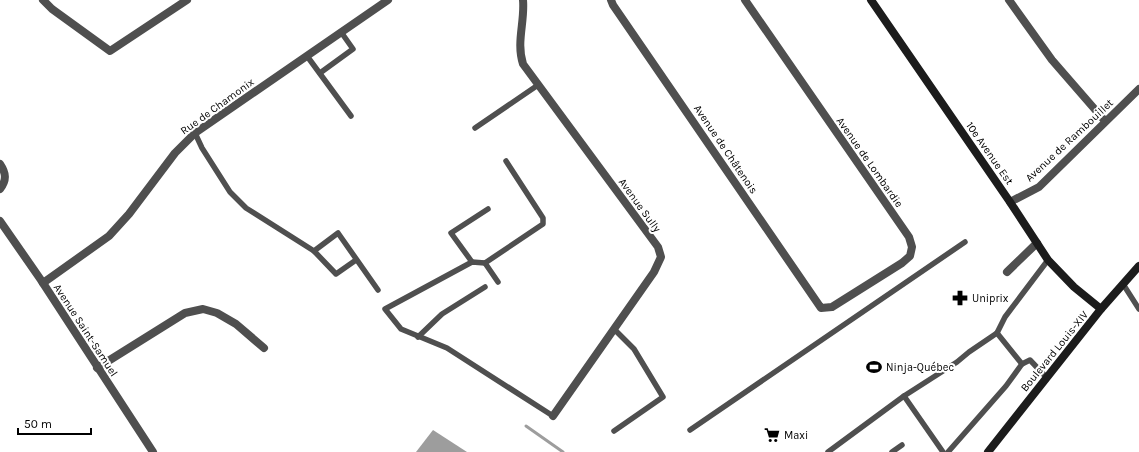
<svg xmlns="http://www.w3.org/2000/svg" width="1139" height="452" viewBox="0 0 1139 452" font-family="Karla,sans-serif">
  <rect width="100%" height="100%" fill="#fff"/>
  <!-- water -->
  <path fill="#9d9d9d" d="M433 430 467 452H416Z"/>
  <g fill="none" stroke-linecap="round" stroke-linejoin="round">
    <!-- stream -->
    <path stroke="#9d9d9d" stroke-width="3" d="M526 426 563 452"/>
    <!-- lane -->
    <g stroke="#4f4f4f" stroke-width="5.5">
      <path d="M307 56 351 116"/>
      <path d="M320 73 353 49 341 32"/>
      <path d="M475 128 538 85"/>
      <path d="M195 133 202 148 230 192 246 208 314 251 338 233 378 290"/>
      <path d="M506 161 543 218V224L485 263 472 262 385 309 401 329 447 348 553 416"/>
      <path d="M314 251 336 274 356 260"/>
      <path d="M472 262 451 233 488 209"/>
      <path d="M485 263 498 282"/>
      <path d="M1123 284 1139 309"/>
      <path d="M614 329 634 349 663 397 614 431"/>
      <path d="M997 333 1022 364"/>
      <path d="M418 337 442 314 485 287"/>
      <path d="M904 396 943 452"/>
      <path d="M690 430 965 242"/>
      <path d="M828 452 904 396 957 362 969 352 997 333 1005 317 1048 260"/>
      <path d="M892 452 902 445"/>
      <path d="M948 452 1006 386 1022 364 1030 360 1047 378"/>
    </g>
    <!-- street -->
    <g stroke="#4f4f4f" stroke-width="8">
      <path d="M43 0 52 9 110 51 187 0"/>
      <path d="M523 0C525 22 516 42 523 64L658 247 661 257 654 272 553 416"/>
      <path d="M611 0 613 5 821 308 832 307 902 263 910 256 912 247 909 237 745 0"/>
      <path d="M1009 0 1052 60 1105 121"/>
      <path d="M0 164C6 173 7 180 0 189"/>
      <path d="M1010 202 1039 187 1139 89"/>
      <path d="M0 221 41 280 153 452"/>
      <path d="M1007 272 1037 243"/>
      <path d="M43 283 109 236 129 214 175 153 195 133 388 0"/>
      <path d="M97 368 185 313 203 309 217 313 236 324 264 348"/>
    </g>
    <!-- secondary -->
    <g stroke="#1c1c1c" stroke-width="8">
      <path d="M871 0 1010 202 1048 260 1074 287 1101 309"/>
      <path d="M988 452 1101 309 1139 266"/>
    </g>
  </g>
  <!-- icons -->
  <defs>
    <symbol id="pharmacy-bare" viewBox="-9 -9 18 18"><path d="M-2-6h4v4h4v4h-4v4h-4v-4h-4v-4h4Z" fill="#000" stroke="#fff" stroke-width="2.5" paint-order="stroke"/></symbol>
    <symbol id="stadium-bare" viewBox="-9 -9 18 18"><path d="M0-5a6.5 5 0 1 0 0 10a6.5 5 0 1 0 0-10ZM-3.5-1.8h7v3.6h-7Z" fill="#000" stroke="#fff" stroke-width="2.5" paint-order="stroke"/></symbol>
    <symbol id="supermarket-bare" viewBox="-9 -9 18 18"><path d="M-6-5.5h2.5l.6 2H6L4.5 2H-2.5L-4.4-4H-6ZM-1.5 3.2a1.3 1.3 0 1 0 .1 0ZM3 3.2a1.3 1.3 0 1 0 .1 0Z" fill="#000" stroke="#fff" stroke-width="2.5" paint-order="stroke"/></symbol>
  </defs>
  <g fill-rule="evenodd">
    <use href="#pharmacy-bare" x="949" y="287" width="22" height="22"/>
    <use href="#stadium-bare" x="863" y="356" width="22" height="22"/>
    <use href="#supermarket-bare" x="761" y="424" width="22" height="22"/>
  </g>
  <g text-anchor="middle" stroke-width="4" stroke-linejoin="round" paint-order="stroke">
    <!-- street labels -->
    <g font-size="11" fill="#000" stroke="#fff">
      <text transform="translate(217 106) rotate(-36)" y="4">Rue de Chamonix</text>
      <text transform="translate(1069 140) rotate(-43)" y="4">Avenue de Rambouillet</text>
      <text transform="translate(726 149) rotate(56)" y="4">Avenue de Châtenois</text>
      <text transform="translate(990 153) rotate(55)" y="4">10e Avenue Est</text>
      <text transform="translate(870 162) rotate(55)" y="4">Avenue de Lombardie</text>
      <text transform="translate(640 205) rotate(54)" y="4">Avenue Sully</text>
      <text transform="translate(86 330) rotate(57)" y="4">Avenue Saint-Samuel</text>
      <text transform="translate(1054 351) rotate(-51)" y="4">Boulevard Louis-XIV</text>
    </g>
    <!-- poi labels -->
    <g font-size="11" fill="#000" stroke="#fff" text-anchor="start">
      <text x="972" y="302">Uniprix</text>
      <text x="886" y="371">Ninja-Québec</text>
      <text x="784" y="439">Maxi</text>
    </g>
  </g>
  <!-- scale -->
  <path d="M18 428v6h73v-6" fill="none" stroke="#000000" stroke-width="2"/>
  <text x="24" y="428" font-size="12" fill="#000000" stroke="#ffffff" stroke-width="3" paint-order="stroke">50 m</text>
</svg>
